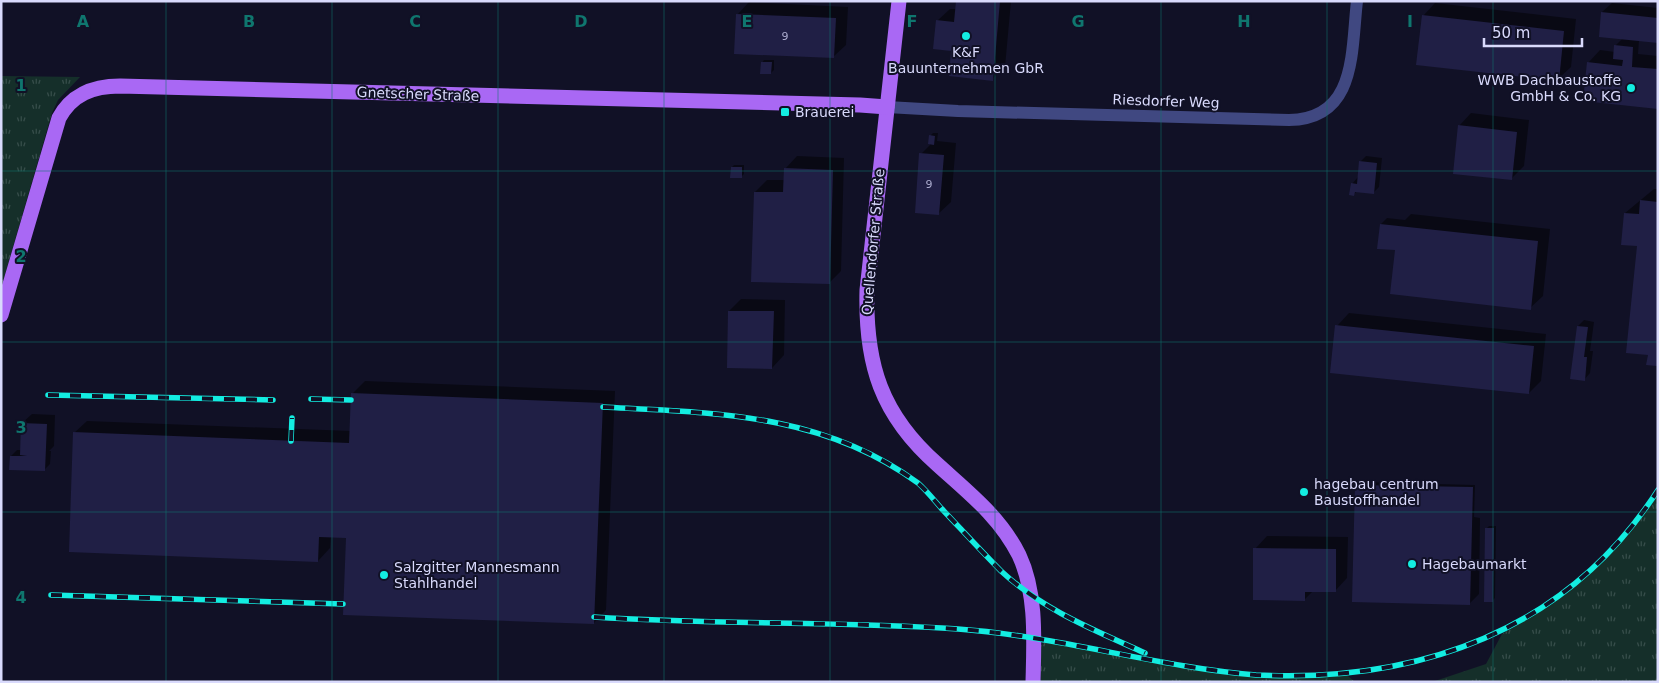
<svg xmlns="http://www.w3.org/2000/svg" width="1659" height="683" viewBox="0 0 1659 683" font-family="'DejaVu Sans',sans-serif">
  <defs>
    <pattern id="grass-tufts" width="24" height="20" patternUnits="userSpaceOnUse" patternTransform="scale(1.25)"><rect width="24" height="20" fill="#152f2a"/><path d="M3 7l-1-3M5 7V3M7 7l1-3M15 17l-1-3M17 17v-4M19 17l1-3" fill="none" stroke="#364d4a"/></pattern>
  </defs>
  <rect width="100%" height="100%" fill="#111126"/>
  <!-- grass -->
  <g fill="url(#grass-tufts)">
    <path d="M1 76 80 77 58 100 52 113 1 288Z"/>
    <path d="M1658 490V682H1432L1486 664 1502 634 1543 609 1593 568 1644 512Z"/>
    <path d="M1046 639 1163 661 1257 675 1348 676 1355 682H1040L1041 646Z"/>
  </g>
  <!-- shadow -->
  <g fill="#0007">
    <path d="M957 1H1011L1005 67 992 79 953 50 937 21 950 9H956Z"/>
    <path d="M749 2 848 7 846 45 833 57 737 15Z"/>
    <path d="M1435 3 1576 19 1571 67 1558 79 1423 16Z"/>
    <path d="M1612 3 1658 8V41L1639 40 1638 54 1658 56V108L1588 63 1600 50 1615 52 1616 45 1623 38 1602 12Z"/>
    <path d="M764 60H774V70L771 73 762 63Z"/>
    <path d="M1471 113 1529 120 1524 166 1512 178 1459 126Z"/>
    <path d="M933 133H938L937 141 956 143 951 202 938 214 921 154 930 145 931 135Z"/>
    <path d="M797 156 844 158 841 271 829 283 755 192 767 180H784L785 169Z"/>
    <path d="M1366 156 1382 158 1379 187 1373 193 1357 191 1354 194 1352 184 1358 177 1360 162Z"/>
    <path d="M734 165H744V174L741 177 732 167Z"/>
    <path d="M1654 189H1658L1656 365 1649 354 1639 245 1625 213Z"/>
    <path d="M1411 214 1550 229 1543 296 1530 308 1396 249 1379 247 1381 224 1387 218 1405 220Z"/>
    <path d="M741 299 785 300 784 355 772 368 729 311Z"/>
    <path d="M1349 313 1546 334 1541 381 1529 393 1337 326Z"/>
    <path d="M1584 320 1594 322 1590 351H1593L1590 373 1584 380 1578 326Z"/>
    <path d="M365 381 615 391 606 610 594 623 347 537 331 536 330 548 318 561 74 433 87 421 351 431 352 394Z"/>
    <path d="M32 414 55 415 54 446 49 451H51L50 464 44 470 11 456 17 450H21L22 423Z"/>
    <path d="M1359 482 1475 485 1474 517 1480 518 1479 594 1469 604 1357 485Z"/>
    <path d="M1489 526H1496L1495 598 1492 601 1487 528Z"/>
    <path d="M1267 536 1348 537 1347 578 1335 591H1313L1304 600 1255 549Z"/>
  </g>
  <!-- building -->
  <g fill="#201f45">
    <path d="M956 1H1000L993 81 949 76 951 51 933 49 936 20 954 22Z"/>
    <path d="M1601 12 1658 18V43L1599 37Z"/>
    <path d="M736 14 836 18 834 58 734 54Z"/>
    <path d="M1422 15 1564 31 1559 81 1416 65Z"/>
    <path d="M1614 45 1633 47 1632 67 1658 69V109L1583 101 1587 62 1622 66 1623 60 1613 59Z"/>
    <path d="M761 62H772L771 74H760Z"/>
    <path d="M1458 125 1517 132 1512 180 1453 174Z"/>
    <path d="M929 135 935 136 934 145 928 144Z"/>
    <path d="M919 153 944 155 939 215 915 213Z"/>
    <path d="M1359 161 1377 163 1374 194 1355 192 1354 196 1349 195 1351 183 1357 184Z"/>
    <path d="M731 167H742V178H730Z"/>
    <path d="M784 168 833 170 830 284 751 282 754 192H783Z"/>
    <path d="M1640 200 1658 202 1657 366 1646 365 1648 355 1626 353 1637 246 1621 245 1624 213 1639 214Z"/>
    <path d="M1380 224 1538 241 1531 310 1390 294 1395 250 1377 249Z"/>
    <path d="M728 311H774L772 369 727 368Z"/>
    <path d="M1335 325 1534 346 1529 394 1330 373Z"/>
    <path d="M1577 326 1588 327 1584 357H1587L1585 381 1570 379Z"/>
    <path d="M351 393 603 403 594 624 343 615 346 538 319 537 318 562 69 552 73 432 349 443Z"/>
    <path d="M21 423 47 424 45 471 9 470 10 456H27L20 455Z"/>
    <path d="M1355 485 1473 487 1470 605 1352 602Z"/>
    <path d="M1485 528H1494L1493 602H1484Z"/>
    <path d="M1253 548 1336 549V592H1305V601L1253 600Z"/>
  </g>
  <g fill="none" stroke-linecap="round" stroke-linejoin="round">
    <!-- minor -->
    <path stroke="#404881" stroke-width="12" d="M887 107 958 111 1289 120C1357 119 1351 52 1357 1"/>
    <!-- major -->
    <g stroke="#a968f4" stroke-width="15">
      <path d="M899 1 867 290C865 364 881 415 938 465 969 493 1000 517 1019 555 1037 593 1034 641 1033 682"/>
      <path d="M1 315 59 118C72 94 93 86 120 86L860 105 887 107"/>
    </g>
    <defs>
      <g id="rail">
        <path d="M48 395 273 400"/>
        <path d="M311 399 351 400"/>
        <path d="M603 407C716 413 822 413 918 483 926 490 934 500 941 508 961 529 981 551 1001 571 1043 610 1094 630 1145 653"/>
        <path d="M291 441 292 418"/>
        <path d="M51 595 343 604"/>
        <path d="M594 617C716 625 837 621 958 629 1059 636 1156 667 1256 675 1419 683 1567 631 1658 490"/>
      </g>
    </defs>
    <!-- rail casing -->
    <use href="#rail" stroke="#13ede1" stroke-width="5.5"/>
    <!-- rail -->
    <use href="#rail" stroke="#111126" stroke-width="4" stroke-dasharray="11" stroke-linecap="butt"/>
  </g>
  <!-- grid -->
  <path fill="none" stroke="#0f766e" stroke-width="1" stroke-opacity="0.55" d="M166 1V682M332 1V682M498 1V682M664 1V682M830 1V682M995 1V682M1161 1V682M1327 1V682M1493 1V682M1 171H1658M1 342H1658M1 512H1658"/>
  <!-- markers -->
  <g fill="#13ede1" stroke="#111126" stroke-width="2">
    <circle cx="966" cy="36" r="5"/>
    <circle cx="1631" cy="88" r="5"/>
    <rect x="780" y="107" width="10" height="10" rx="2.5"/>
    <circle cx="1304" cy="492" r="5"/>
    <circle cx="1412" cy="564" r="5"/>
    <circle cx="384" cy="575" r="5"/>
  </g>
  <g text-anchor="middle" stroke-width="4" stroke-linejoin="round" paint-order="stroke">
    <!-- number labels -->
    <g font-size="11" fill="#ababce">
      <text x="785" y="40">9</text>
      <text x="929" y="188">9</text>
    </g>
    <!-- poi labels -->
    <g font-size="14" fill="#d9dafc" stroke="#111126" text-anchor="start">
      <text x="966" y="57" text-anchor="middle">K&amp;F<tspan x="966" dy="16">Bauunternehmen GbR</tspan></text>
      <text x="1621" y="85" text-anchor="end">WWB Dachbaustoffe<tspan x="1621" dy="16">GmbH &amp; Co. KG</tspan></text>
      <text x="795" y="117">Brauerei</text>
      <text x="1314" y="489">hagebau centrum<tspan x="1314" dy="16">Baustoffhandel</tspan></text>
      <text x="1422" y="569">Hagebaumarkt</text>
      <text x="394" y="572">Salzgitter Mannesmann<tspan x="394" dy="16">Stahlhandel</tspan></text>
    </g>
    <!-- street labels -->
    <g font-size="14" fill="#d9dafc" stroke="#111126">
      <text transform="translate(418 94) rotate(2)" y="5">Gnetscher Straße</text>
      <text transform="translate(1166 101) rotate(2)" y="5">Riesdorfer Weg</text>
      <text transform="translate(873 242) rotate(-85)" y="5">Quellendorfer Straße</text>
    </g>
  </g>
  <g font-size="16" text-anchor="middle" font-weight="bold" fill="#0f766e" stroke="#111126" stroke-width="4" stroke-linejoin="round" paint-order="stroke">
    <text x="83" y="27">A</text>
    <text x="249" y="27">B</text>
    <text x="415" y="27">C</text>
    <text x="581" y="27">D</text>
    <text x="747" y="27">E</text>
    <text x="912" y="27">F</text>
    <text x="1078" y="27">G</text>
    <text x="1244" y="27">H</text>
    <text x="1410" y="27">I</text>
    <text x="21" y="91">1</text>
    <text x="21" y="262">2</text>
    <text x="21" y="433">3</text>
    <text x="21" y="603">4</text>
  </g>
  <!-- border -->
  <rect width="1659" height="683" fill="none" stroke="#d9dafc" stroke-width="5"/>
  <!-- scale -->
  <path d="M1484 38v8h98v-8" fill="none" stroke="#d9dafc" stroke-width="2.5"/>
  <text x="1492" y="38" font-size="15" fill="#d9dafc" stroke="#111126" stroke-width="4" paint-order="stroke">50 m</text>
</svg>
